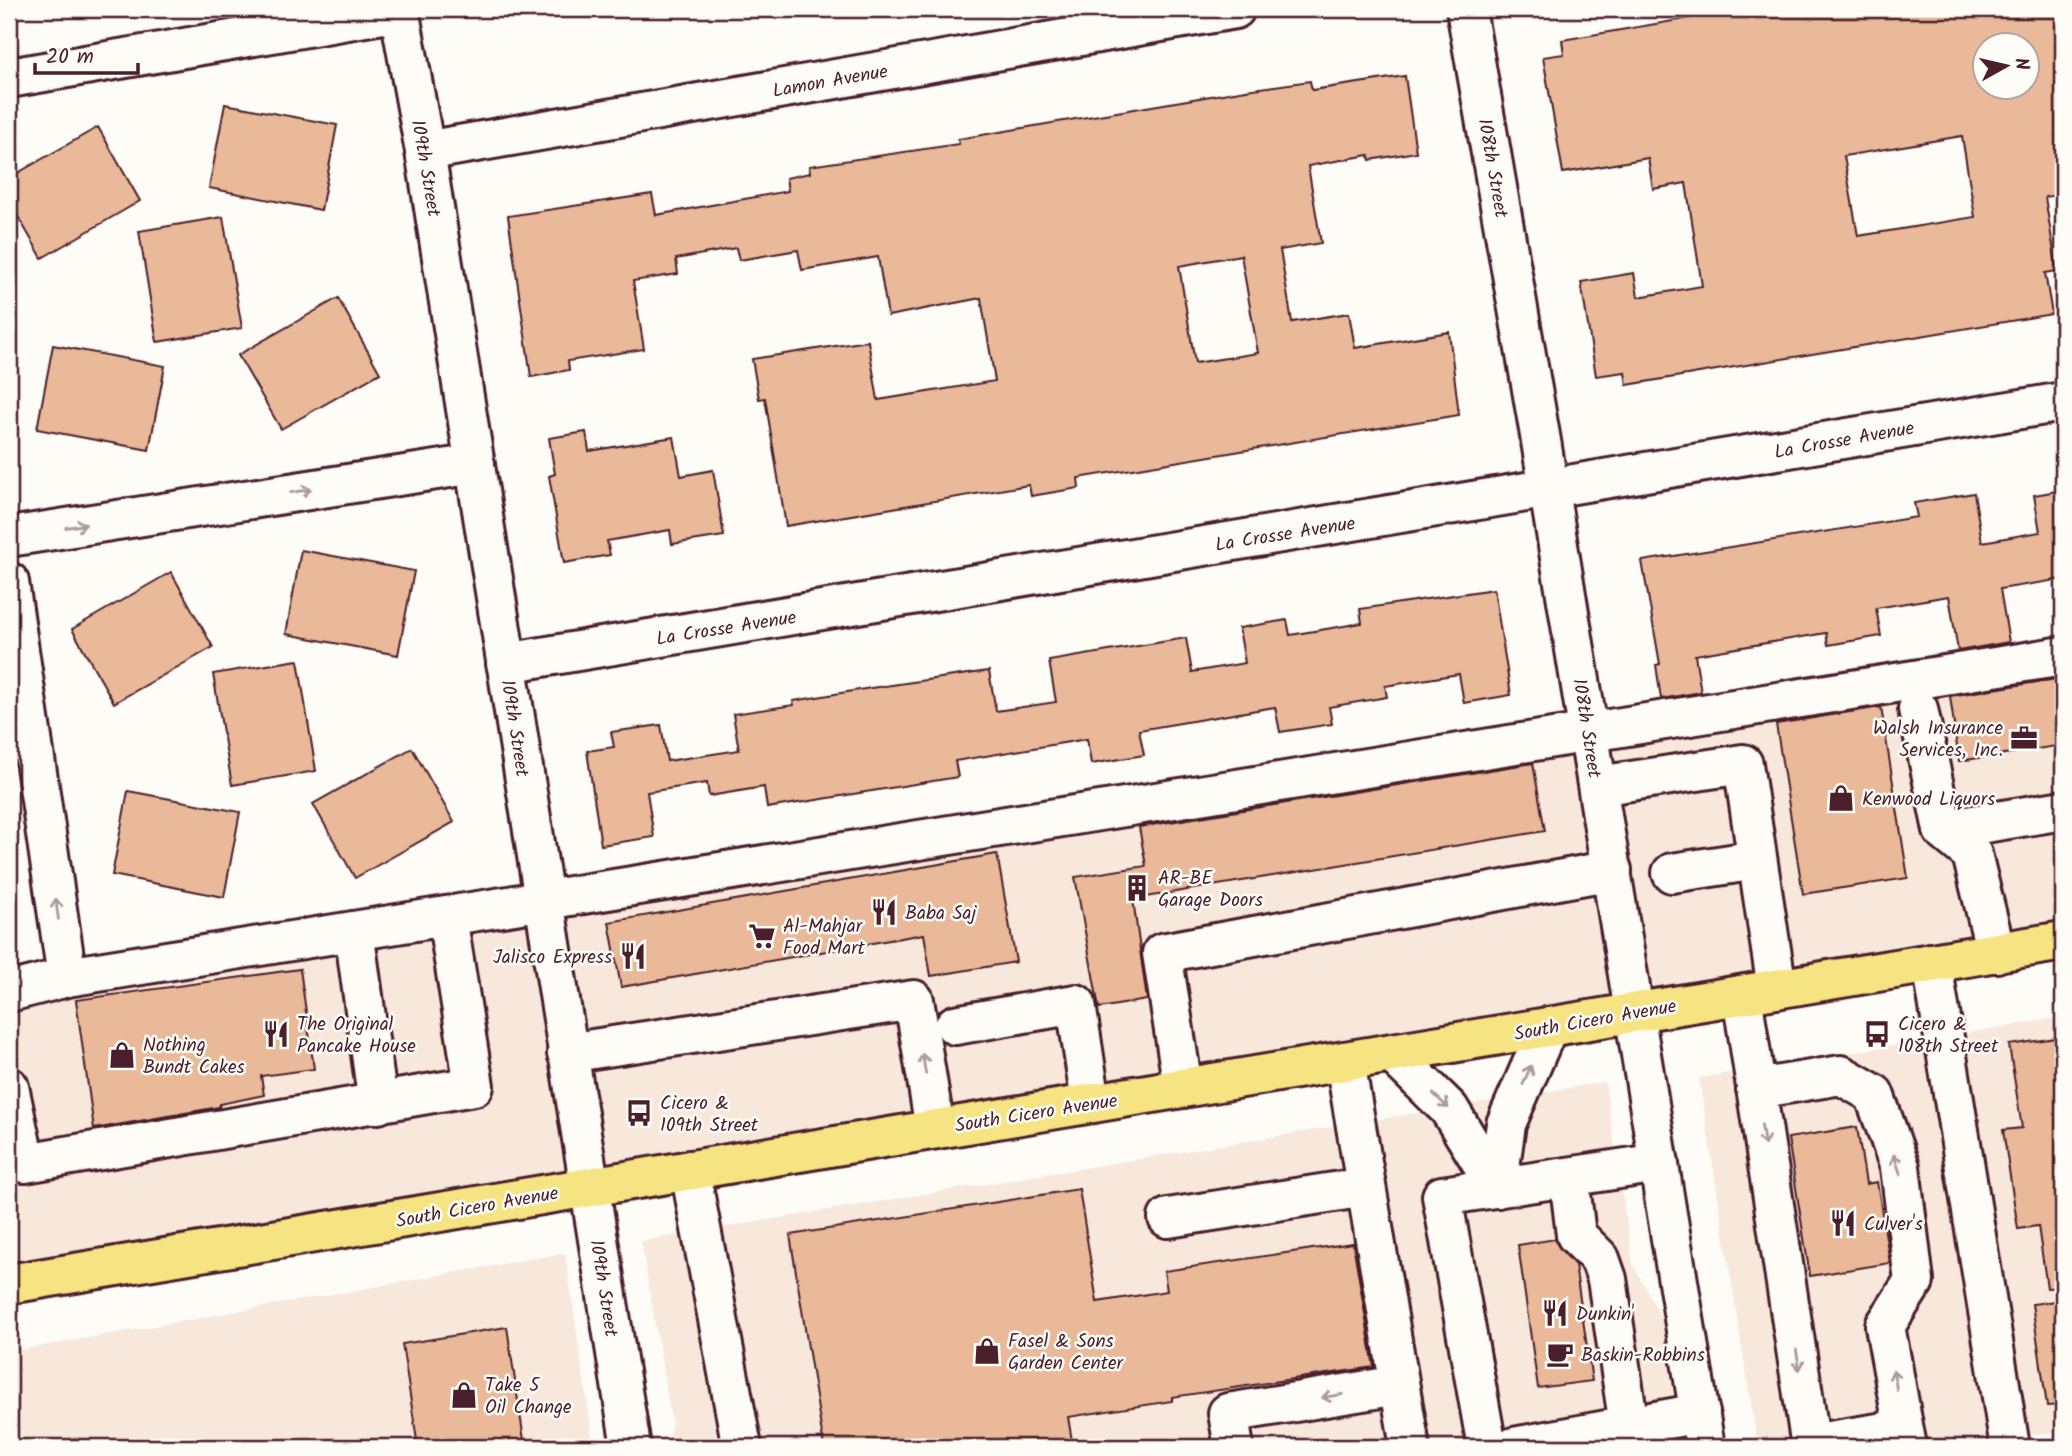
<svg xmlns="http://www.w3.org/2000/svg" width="2072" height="1456" viewBox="0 0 2072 1456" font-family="Kalam,sans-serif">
  <rect width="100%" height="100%" fill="#fdfcf7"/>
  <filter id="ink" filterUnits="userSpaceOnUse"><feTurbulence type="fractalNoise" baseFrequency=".0143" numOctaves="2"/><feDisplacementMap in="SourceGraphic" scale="14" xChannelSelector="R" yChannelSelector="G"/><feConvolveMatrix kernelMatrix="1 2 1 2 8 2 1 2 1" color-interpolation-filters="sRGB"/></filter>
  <g filter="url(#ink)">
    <!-- built -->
    <g fill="#f7e8db">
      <path d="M2063 656V941L9 1284V959L14 990Z"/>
      <path d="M2063 1017V1431L1928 1447H1758L1699 1078Z"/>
      <path d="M1605 1082 1633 1264 1661 1317 1681 1447H667L672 1423 641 1241Z"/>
      <path d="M565 1253 594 1447H9V1352Z"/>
    </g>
    <!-- building -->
    <g fill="#e9b999" stroke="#4a1f2b" stroke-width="2" fill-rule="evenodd">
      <path d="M1743 9H2063V194L2045 197 2057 271 2045 273 2052 314 1627 385 1625 372 1596 376 1581 282 1634 273 1638 297 1702 286 1686 183 1653 189 1648 158 1563 173 1543 57 1564 54 1562 40ZM1984 46H2026V88H1984ZM1962 136 1975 217 1858 236 1844 156Z"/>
      <path d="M1405 76 1416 152 1370 160 1369 155 1308 166 1321 243 1280 250 1292 322 1349 313 1355 348 1449 332 1459 415 1078 478 1079 488 1031 496 1029 485 786 526 765 398 759 399 752 359 868 341 878 400 995 381 981 298 888 316 878 257 802 270 798 250 739 260 736 248 676 259 678 274 633 281 644 349 568 361 569 370 531 377 508 216 652 194 656 215 788 191 786 178 810 173 809 166 959 144 958 139 1246 90 1310 81 1312 90ZM1241 255 1258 353 1195 363 1179 266Z"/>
      <path d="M225 104 337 125 321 210 209 188Z"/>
      <path d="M98 127 140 201 42 258 9 201V178Z"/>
      <path d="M223 217 242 328 157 342 139 231Z"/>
      <path d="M338 298 380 373 281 429 238 355Z"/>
      <path d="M53 345 165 366 149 450 37 429Z"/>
      <path d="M586 432 589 451 674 437 681 476 713 470 724 536 672 544 670 530 607 541 610 555 564 563 549 476 555 474 549 438Z"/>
      <path d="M2063 490V579L2000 589 2009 642 1958 651 1949 596 1876 608 1881 636 1828 645 1826 633 1695 655 1701 692 1661 699 1656 665 1660 664 1642 561 1917 517 1914 503 1974 493 1982 542 2040 532 2034 495Z"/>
      <path d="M301 550 414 571 398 655 286 634Z"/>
      <path d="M171 572 213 647 114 703 72 629Z"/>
      <path d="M1494 589 1511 695 1464 703 1459 674 1385 686 1387 697 1329 707 1332 724 1280 732 1275 707 1139 730 1144 755 1091 764 1087 739 955 761 958 777 767 808 764 787 709 796 707 783 647 792 654 837 601 845 587 751 614 747 611 732 661 725 667 761 739 750 733 714 794 705 793 701 871 688 989 671 996 711 1056 702 1049 661 1186 638 1192 672 1245 663 1239 628 1287 620 1290 635 1362 623 1360 609Z"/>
      <path d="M298 660 316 771 232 785 213 674Z"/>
      <path d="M2063 678V745L1959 761 1950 696Z"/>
      <path d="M1881 707 1908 878 1803 894 1776 724Z"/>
      <path d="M412 748 454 822 355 878 313 804Z"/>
      <path d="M1533 763 1545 831 1133 899 1147 1000 1099 1008 1075 877 1146 866 1139 827Z"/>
      <path d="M128 791 240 812 224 897 112 875Z"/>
      <path d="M997 854 1016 962 931 976 924 934 621 987 609 922Z"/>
      <path d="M300 969 314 1069 261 1076 264 1095 220 1104 219 1107 94 1129 76 1000Z"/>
      <path d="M2063 1037V1287L2047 1288 2038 1226 2018 1229 2003 1130 2022 1128 2009 1045Z"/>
      <path d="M1857 1127 1866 1184 1877 1182 1890 1263 1810 1276 1788 1138Z"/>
      <path d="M1079 1189 1097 1302 1167 1291 1164 1271 1353 1243 1374 1367 1172 1397V1401L1068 1417 1073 1447H824L790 1235Z"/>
      <path d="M1555 1239 1561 1250 1575 1265 1592 1381 1538 1388 1518 1245Z"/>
      <path d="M2063 1300V1405L2047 1406 2032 1304Z"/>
      <path d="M507 1327 525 1447H418L402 1344Z"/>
    </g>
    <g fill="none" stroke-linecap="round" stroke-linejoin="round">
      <defs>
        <g id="minor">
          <path d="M399 9 425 151 631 1447"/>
          <path d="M1466 9 1541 441 1705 1447"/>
          <path d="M9 78 400 11"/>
          <path d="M425 151 1235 9"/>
          <path d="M9 537 475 464"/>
          <path d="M9 582 67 977"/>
          <path d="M506 663 2063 402"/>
          <path d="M1918 709 1943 830 1972 854 1996 953"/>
          <path d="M1598 786 1743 764 1777 989"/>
          <path d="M1943 830 2063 810"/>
          <path d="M1672 873 1757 860"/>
          <path d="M354 931 378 1104"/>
          <path d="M1932 963 2010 1447"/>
          <path d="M9 992 67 977 2063 656"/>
          <path d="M1742 995 1811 1447"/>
          <path d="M955 1025 1076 1004 1091 1103"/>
          <path d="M567 1053 914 1000 935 1129"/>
          <path d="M1392 1053 1449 1109 1497 1188"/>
          <path d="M1345 1061 1410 1447"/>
          <path d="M9 1087 25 1163 474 1086 447 916"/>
          <path d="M1183 1088 1162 953 1612 870"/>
          <path d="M1756 1089 1841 1075 1874 1094 1900 1167 1914 1281 1885 1326 1907 1447"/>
          <path d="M690 1170 742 1447"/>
          <path d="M1569 1177 1576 1235 1600 1259 1607 1279 1629 1426"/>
          <path d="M1497 1188 1506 1124 1548 1027"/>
          <path d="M1168 1218 1366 1187"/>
          <path d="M1811 1444 1903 1429"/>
          <path d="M1234 1447 1228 1413 1399 1385"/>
          <path d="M1487 1447 1442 1196 1659 1163"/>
          <path d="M1514 1447 1700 1413"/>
        </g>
        <path id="major" d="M9 1284 2063 941"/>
      </defs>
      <!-- minor casing -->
      <use href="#minor" stroke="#4a1f2b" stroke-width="44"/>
      <!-- major casing -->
      <use href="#major" stroke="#4a1f2b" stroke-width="44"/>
      <!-- minor -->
      <use href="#minor" stroke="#fdfcf7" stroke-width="38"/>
      <!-- major -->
      <use href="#major" stroke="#f6e381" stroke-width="38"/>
    </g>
    <!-- one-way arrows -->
    <defs><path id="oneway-shaft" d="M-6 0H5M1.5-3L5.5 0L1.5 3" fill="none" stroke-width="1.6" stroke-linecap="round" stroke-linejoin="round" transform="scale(1.75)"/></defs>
    <g stroke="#ac999b">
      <use href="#oneway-shaft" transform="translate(301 491) rotate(-9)"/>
      <use href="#oneway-shaft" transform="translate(76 526) rotate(-9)"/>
      <use href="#oneway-shaft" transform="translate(57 909) rotate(-98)"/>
      <use href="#oneway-shaft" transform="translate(924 1064) rotate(-99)"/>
      <use href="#oneway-shaft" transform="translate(1527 1075) rotate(-67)"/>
      <use href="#oneway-shaft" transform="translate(1441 1101) rotate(44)"/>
      <use href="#oneway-shaft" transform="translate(1763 1135) rotate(81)"/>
      <use href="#oneway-shaft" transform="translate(1897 1164) rotate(-109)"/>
      <use href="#oneway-shaft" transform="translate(1798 1360) rotate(81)"/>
      <use href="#oneway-shaft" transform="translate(1895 1380) rotate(-100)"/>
      <use href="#oneway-shaft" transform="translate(1332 1396) rotate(171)"/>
    </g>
  </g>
  <!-- icons -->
  <defs>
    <symbol id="office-bare" viewBox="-9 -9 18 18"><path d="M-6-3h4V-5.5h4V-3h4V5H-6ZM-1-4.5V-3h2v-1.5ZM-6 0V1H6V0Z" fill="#4a1f2b" stroke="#fdfcf7" stroke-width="2.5" paint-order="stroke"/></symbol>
    <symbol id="shop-bare" viewBox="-9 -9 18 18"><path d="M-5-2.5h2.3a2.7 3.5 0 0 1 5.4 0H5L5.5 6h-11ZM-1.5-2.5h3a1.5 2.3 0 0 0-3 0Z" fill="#4a1f2b" stroke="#fdfcf7" stroke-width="2.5" paint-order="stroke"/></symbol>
    <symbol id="building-bare" viewBox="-9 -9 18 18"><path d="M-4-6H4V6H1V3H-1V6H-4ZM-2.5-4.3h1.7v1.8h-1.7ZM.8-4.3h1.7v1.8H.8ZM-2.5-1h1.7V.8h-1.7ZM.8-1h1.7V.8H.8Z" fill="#4a1f2b" stroke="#fdfcf7" stroke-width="2.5" paint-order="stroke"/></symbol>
    <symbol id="restaurant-bare" viewBox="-9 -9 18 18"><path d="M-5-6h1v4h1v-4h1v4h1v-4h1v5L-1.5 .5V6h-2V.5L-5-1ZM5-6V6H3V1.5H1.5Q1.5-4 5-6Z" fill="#4a1f2b" stroke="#fdfcf7" stroke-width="2.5" paint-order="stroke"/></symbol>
    <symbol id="supermarket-bare" viewBox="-9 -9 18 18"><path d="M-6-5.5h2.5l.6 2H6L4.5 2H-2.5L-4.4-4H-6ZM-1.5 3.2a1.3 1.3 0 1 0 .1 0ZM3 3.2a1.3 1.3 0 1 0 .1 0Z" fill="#4a1f2b" stroke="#fdfcf7" stroke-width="2.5" paint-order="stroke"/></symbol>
    <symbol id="bus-bare" viewBox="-9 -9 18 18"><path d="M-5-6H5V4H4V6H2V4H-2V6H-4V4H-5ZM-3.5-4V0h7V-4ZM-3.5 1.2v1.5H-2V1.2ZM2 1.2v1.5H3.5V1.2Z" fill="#4a1f2b" stroke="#fdfcf7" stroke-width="2.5" paint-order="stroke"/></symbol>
    <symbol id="cafe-bare" viewBox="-9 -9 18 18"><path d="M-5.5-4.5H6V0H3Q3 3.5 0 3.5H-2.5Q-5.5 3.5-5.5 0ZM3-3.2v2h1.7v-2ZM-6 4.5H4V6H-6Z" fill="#4a1f2b" stroke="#fdfcf7" stroke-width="2.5" paint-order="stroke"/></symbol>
  </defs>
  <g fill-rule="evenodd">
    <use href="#office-bare" x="2005" y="719" width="38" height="38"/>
    <use href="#shop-bare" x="1822" y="779" width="38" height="38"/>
    <use href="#building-bare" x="1118" y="869" width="38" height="38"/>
    <use href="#restaurant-bare" x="865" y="893" width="38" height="38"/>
    <use href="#supermarket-bare" x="743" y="917" width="38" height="38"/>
    <use href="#restaurant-bare" x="614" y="937" width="38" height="38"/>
    <use href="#restaurant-bare" x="257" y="1015" width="38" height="38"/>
    <use href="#bus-bare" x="1858" y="1015" width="38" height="38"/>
    <use href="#shop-bare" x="103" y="1036" width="38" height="38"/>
    <use href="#bus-bare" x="620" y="1094" width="38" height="38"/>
    <use href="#restaurant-bare" x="1824" y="1204" width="38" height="38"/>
    <use href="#restaurant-bare" x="1536" y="1294" width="38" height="38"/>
    <use href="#shop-bare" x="968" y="1332" width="38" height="38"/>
    <use href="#cafe-bare" x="1541" y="1335" width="38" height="38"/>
    <use href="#shop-bare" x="445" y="1376" width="38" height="38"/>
  </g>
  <g text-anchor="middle" stroke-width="5" stroke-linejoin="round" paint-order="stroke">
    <!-- street labels -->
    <g font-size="19" fill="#4a1f2b" stroke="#fdfcf7">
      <text transform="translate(830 80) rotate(-10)" y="7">Lamon Avenue</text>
      <text transform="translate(427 168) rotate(80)" y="7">109th Street</text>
      <text transform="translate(1494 168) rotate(80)" y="7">108th Street</text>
      <text transform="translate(1844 439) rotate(-10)" y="7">La Crosse Avenue</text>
      <text transform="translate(1285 533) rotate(-9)" y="7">La Crosse Avenue</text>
      <text transform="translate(726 627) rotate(-9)" y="7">La Crosse Avenue</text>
      <text transform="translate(516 728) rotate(81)" y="7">109th Street</text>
      <text transform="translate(1588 728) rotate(81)" y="7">108th Street</text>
      <text transform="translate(1595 1019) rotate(-10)" y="7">South Cicero Avenue</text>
      <text transform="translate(1036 1112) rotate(-9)" y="7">South Cicero Avenue</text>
      <text transform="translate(477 1206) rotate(-10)" y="7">South Cicero Avenue</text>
      <text transform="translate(605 1288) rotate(81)" y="7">109th Street</text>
    </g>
    <!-- poi labels -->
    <g font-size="19" fill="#4a1f2b" stroke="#fdfcf7" text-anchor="start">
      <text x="2003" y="734" text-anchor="end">Walsh Insurance<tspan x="2003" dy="22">Services, Inc.</tspan></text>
      <text x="1862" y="805">Kenwood Liquors</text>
      <text x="1158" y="884">AR-BE<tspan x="1158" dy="22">Garage Doors</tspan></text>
      <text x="905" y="919">Baba Saj</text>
      <text x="783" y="932">Al-Mahjar<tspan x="783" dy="22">Food Mart</tspan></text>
      <text x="612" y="963" text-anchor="end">Jalisco Express</text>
      <text x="297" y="1030">The Original<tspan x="297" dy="22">Pancake House</tspan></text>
      <text x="1898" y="1030">Cicero &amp;<tspan x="1898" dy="22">108th Street</tspan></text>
      <text x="143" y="1051">Nothing<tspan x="143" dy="22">Bundt Cakes</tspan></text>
      <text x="660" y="1109">Cicero &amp;<tspan x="660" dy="22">109th Street</tspan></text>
      <text x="1864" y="1230">Culver's</text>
      <text x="1576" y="1320">Dunkin'</text>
      <text x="1008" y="1347">Fasel &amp; Sons<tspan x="1008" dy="22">Garden Center</tspan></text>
      <text x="1581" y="1361">Baskin-Robbins</text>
      <text x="485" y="1391">Take 5<tspan x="485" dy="22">Oil Change</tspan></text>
    </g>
  </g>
  <!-- margin -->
  <rect width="2072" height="1456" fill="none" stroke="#fdfcf7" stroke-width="35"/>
  <rect x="18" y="18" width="2037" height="1421" fill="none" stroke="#4a1f2b" stroke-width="2.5" filter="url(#ink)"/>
  <!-- north arrow -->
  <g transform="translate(2006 66) rotate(82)"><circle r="33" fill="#fdfcf7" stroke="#b5a4a5" stroke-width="2"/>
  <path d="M0-5L12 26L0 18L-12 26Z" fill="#4a1f2b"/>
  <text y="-10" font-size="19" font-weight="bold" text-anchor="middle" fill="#4a1f2b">N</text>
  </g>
  <!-- scale -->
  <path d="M35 63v10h103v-10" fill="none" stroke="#4a1f2b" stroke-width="3.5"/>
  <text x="46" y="63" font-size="21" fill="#4a1f2b" stroke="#fdfcf7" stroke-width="5" paint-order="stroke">20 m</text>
</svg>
